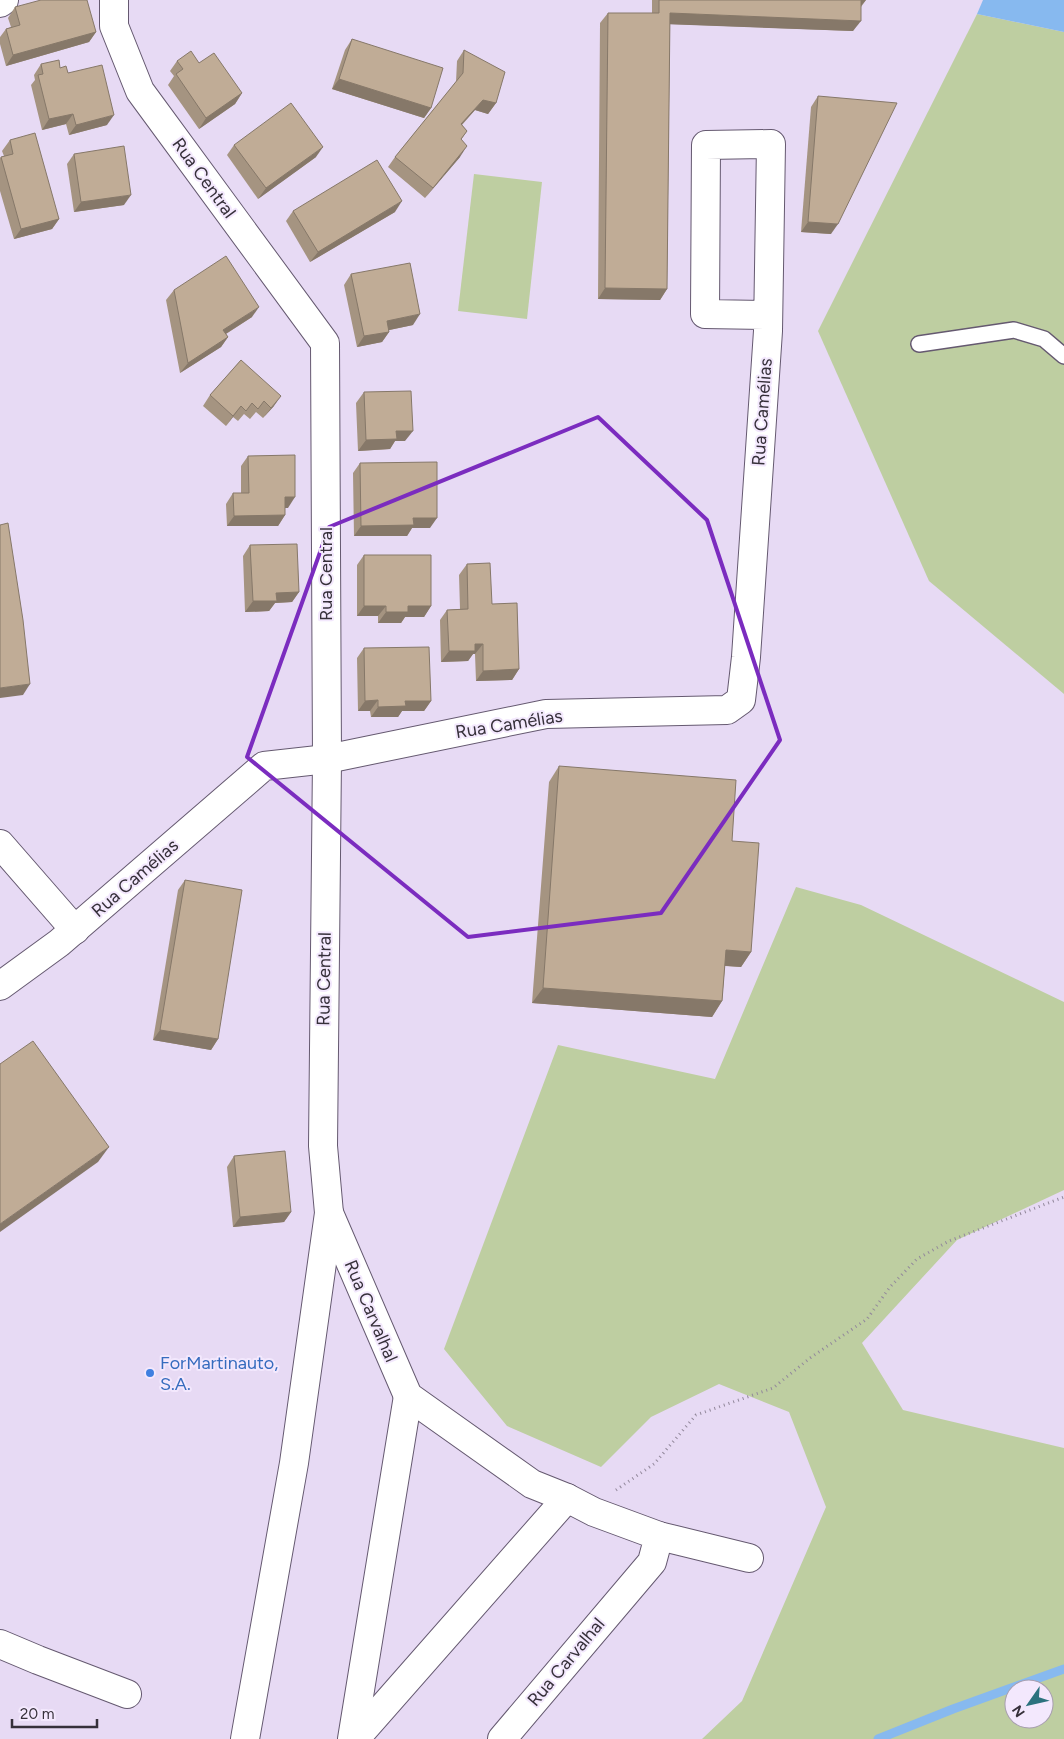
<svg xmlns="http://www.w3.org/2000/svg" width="1064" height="1739" viewBox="0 0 1064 1739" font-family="Figtree,sans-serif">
  <rect width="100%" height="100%" fill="#e7daf4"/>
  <!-- green -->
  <g fill="#becea1" fill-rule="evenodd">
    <path d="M977 14 1064 32V694L929 581 818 331Z"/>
    <path d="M474 174 542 182 527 319 458 311Z"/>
    <path d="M796 887 861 905 1064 1002V1190L957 1240 862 1343 903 1410 1064 1448V1739H702L742 1701 826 1507 789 1412 719 1384 651 1417 601 1467 507 1426 444 1349 558 1045 715 1079ZM1014 1689H1044V1719H1014Z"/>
  </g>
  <!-- water -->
  <path fill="#87b9ef" d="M983 0H1064V32L977 14Z"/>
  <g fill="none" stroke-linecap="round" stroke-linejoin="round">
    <!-- stream -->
    <path stroke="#87b9ef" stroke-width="9" d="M878 1739 953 1709 1064 1669"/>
    <defs>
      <path id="service" d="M919 344 1014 330 1044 339 1064 356"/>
      <g id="minor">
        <path d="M114 0V26L140 91 325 343 327 759 323 1146 329 1213 294 1463 245 1739"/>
        <path d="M0 3 4 0"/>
        <path d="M0 844 75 930"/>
        <path d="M0 986 59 943 264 766 327 759 546 714 727 710 741 700 746 657 768 331 771 144 706 145 705 314 768 315"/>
        <path d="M329 1213 408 1396 532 1484 567 1498 594 1512 659 1536 652 1562 502 1739"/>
        <path d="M659 1536 749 1558"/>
        <path d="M0 1644 38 1660 127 1694"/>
        <path d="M352 1739 408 1396"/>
        <path d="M355 1739 567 1498"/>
      </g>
    </defs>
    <!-- service casing -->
    <use href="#service" stroke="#655970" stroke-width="18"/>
    <!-- minor casing -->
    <use href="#minor" stroke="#655970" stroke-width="30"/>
    <!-- path -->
    <path stroke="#92889b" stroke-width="3" stroke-dasharray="1 4" stroke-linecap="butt" d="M616 1490 654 1464 696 1415 773 1388 810 1358 867 1319 890 1287 917 1259 949 1241 1064 1197"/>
    <!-- service -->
    <use href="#service" stroke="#fff" stroke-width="15"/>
    <!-- minor -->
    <use href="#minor" stroke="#fff" stroke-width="28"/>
  </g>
  <!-- wall -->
  <g fill="#a59481">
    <path d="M652 0H866L861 7 853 31 670 24 667 289 660 300 598 299 600 23 608 13H652Z"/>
    <path d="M15 7 96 32 89 42 6 66 0 44V37L6 29 11 27 8 18Z"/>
    <path d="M352 39 431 108 424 118 332 89 345 50Z"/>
    <path d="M464 50 496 103 488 114 475 110 462 125 467 131 461 140 460 157 425 198 388 167 395 157 456 82 457 61Z"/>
    <path d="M177 61 199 63 242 93 235 104 199 129 168 85 174 76 170 71Z"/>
    <path d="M41 64 60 68 68 73 107 125 69 135 66 124 42 130 31 85 35 80 34 75Z"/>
    <path d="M818 96 831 234 801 232 811 107Z"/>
    <path d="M10 140 59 219 52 229 14 239 0 191V158L1 157 4 156 2 151Z"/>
    <path d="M234 145 316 157 258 199 227 155Z"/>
    <path d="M74 154 124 205 74 212 67 164Z"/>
    <path d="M293 211 395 212 310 262 286 221Z"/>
    <path d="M351 274 413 325 389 330V332L382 342 357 347 344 285Z"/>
    <path d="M174 290 252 317 226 334 228 337 221 347 180 373 166 300Z"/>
    <path d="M241 360 274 406 263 418 256 412 250 419 244 414 238 421 233 417 226 426 203 406 210 395Z"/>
    <path d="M364 392 405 441H395L390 449 358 451 356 403Z"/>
    <path d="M248 456 288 508H285V515L278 526H227L226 504 233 493H241V466Z"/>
    <path d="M360 463 430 528H412L407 536H354L353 473Z"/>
    <path d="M250 545 299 592 292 602 275 603 269 611 245 612 243 556Z"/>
    <path d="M364 555 431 606 424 617H405L401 623H378V616H357V565Z"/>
    <path d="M467 564 492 604 519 669 512 680 476 681 475 654H473L468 661 441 662 440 620 447 610 460 609 459 575Z"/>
    <path d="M364 648 431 701 424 711H402L398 717H371L370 711H358L357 658Z"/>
    <path d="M559 766 732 841 751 952 741 967 725 966 722 1001 712 1017 532 1003 549 782Z"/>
    <path d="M185 880 218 1039 211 1050 153 1040 178 890Z"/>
    <path d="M234 1156 291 1212 284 1222 233 1227 227 1167Z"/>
  </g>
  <!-- shaded-wall -->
  <g fill="#867869">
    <path d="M859 0H866L860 7Z"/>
    <path d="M670 13 861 21 853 31 663 24Z"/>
    <path d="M96 32 89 42 6 66 13 55Z"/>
    <path d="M339 79 431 108 424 118 332 89Z"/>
    <path d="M242 93 235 104 199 129 206 118Z"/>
    <path d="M483 100 496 103 488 114 475 110 453 134 461 124Z"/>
    <path d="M73 114 66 124 42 130 49 119Z"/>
    <path d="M114 115 107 125 69 135 76 125Z"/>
    <path d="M467 146 460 157 425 198 433 188Z"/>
    <path d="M323 147 316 157 258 199 266 188Z"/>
    <path d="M131 195 124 205 74 212 81 202Z"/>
    <path d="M402 201 395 212 310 262 318 252Z"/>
    <path d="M59 219 52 229 14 239 21 229Z"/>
    <path d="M808 222 838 224 831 234 801 232Z"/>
    <path d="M605 288 667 289 660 300 598 299Z"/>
    <path d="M259 307 252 317 216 340 223 330Z"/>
    <path d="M420 314 413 325 380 332 387 321Z"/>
    <path d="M389 332 382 342 357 347 364 336Z"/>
    <path d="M228 337 221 347 180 373 188 363Z"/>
    <path d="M281 396 274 406 263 418 271 408Z"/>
    <path d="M241 406 233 417 226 426 233 416Z"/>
    <path d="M396 431H413L405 441H395L390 449 358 451 366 440Z"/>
    <path d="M285 497H295L288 508H278Z"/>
    <path d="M285 515 278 526H227L234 516Z"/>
    <path d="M413 518H437L430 528H412L407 536H354L361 526Z"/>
    <path d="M299 592 292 602 275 603 269 611 245 612 253 601 276 593Z"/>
    <path d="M364 606H386L378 616H357Z"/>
    <path d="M408 606H431L424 617H405L401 623H378L386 612Z"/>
    <path d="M475 644H483L475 654H473L468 661 441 662 449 651Z"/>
    <path d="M519 669 512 680 476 681 483 671Z"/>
    <path d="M30 684 23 695 0 698V688Z"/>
    <path d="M378 700 370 711H358L365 701Z"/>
    <path d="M405 701H431L424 711H402L398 717H371L378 707Z"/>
    <path d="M726 950 751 952 741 967 715 965Z"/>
    <path d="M543 988 722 1001 712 1017 532 1003Z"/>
    <path d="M160 1030 218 1039 211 1050 153 1040Z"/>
    <path d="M109 1147 98 1162 0 1232V1224Z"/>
    <path d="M291 1212 284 1222 233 1227 240 1217Z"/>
  </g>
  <!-- building -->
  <g fill="#c0ac96" stroke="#867869">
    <path d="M41 0H87L96 32 13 55 6 29 20 25 15 7Z"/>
    <path d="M659 0H861V21L670 13 667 289 605 288 608 13H659Z"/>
    <path d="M352 39 443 68 431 108 339 79Z"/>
    <path d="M464 50 505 72 496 103 483 100 461 124 467 131 461 139 467 146 433 188 395 157 463 73Z"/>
    <path d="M191 51 199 63 214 53 242 93 206 118 176 74 183 69 177 61Z"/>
    <path d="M59 60 60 68 66 66 68 73 102 65 114 115 76 125 73 114 49 119 38 75 43 74 41 64Z"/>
    <path d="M818 96 897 103 838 224 808 222Z"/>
    <path d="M291 103 323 147 266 188 234 145Z"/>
    <path d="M35 133 59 219 21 229 1 157 13 154 10 140Z"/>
    <path d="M124 146 131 195 81 202 74 154Z"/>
    <path d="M377 160 402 201 318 252 293 211Z"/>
    <path d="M226 256 259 307 223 330 228 337 188 363 174 290Z"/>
    <path d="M410 263 420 314 387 321 389 332 364 336 351 274Z"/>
    <path d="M241 360 281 396 271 408 264 401 258 409 252 403 246 411 241 406 233 416 210 395Z"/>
    <path d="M411 391 413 431H396L397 439 366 440 364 392Z"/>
    <path d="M295 455V497H285V515L234 516 233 493H249L248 456Z"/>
    <path d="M437 462V518H413L414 525 361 526 360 463Z"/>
    <path d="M8 523 23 620 30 684 0 688V525Z"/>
    <path d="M297 544 299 592 276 593 277 601H253L250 545Z"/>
    <path d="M364 555H431V606H408V612H386V606H364Z"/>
    <path d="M490 563 492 604 517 603 519 669 483 671V644H475V651H449L447 610 468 609 467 564Z"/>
    <path d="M429 647 431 701H405L406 706 378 707V700L365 701 364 648Z"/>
    <path d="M559 766 736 780 732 841 759 843 751 952 726 950 722 1001 543 988Z"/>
    <path d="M185 880 242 890 218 1039 160 1030Z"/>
    <path d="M33 1041 109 1147 0 1224V1064Z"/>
    <path d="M285 1151 291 1212 240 1217 234 1156Z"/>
  </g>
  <!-- marked area -->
  <path fill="none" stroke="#7b2cbf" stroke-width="4" stroke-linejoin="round" d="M598 417 707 520 780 740 661 913 468 937 247 757 329 527Z"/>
  <!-- markers -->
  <circle fill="#3f7fe0" stroke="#f3e8fd" stroke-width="2" cx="150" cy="1373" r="5"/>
  <g text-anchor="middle" stroke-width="4" stroke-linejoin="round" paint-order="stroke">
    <!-- street labels -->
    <g font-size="18" fill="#36303a" stroke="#f3e8fd">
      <text transform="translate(204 178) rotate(54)" y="6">Rua Central</text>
      <text transform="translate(762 412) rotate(-86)" y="6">Rua Camélias</text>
      <text transform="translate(326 574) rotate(-90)" y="6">Rua Central</text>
      <text transform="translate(509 724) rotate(-9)" y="6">Rua Camélias</text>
      <text transform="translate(135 878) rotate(-41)" y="6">Rua Camélias</text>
      <text transform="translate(324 979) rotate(-89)" y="6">Rua Central</text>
      <text transform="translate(371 1311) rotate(67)" y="6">Rua Carvalhal</text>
      <text transform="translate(566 1662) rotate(-50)" y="6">Rua Carvalhal</text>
    </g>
    <!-- shop labels -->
    <g font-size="18" fill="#366cbe" stroke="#f3e8fd" text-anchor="start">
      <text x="160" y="1369">ForMartinauto,<tspan x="160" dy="21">S.A.</tspan></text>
    </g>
  </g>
  <!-- north arrow -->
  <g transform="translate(1029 1704) rotate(236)"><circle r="24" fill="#f3e8fd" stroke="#a79eaf"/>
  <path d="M0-4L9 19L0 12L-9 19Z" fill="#2b727e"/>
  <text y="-8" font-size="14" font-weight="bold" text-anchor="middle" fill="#36303a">N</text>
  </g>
  <!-- scale -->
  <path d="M12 1719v8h85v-8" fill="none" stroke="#36303a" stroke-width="2.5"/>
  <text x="20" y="1719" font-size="15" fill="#36303a" stroke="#f3e8fd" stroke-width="4" paint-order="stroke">20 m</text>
</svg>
